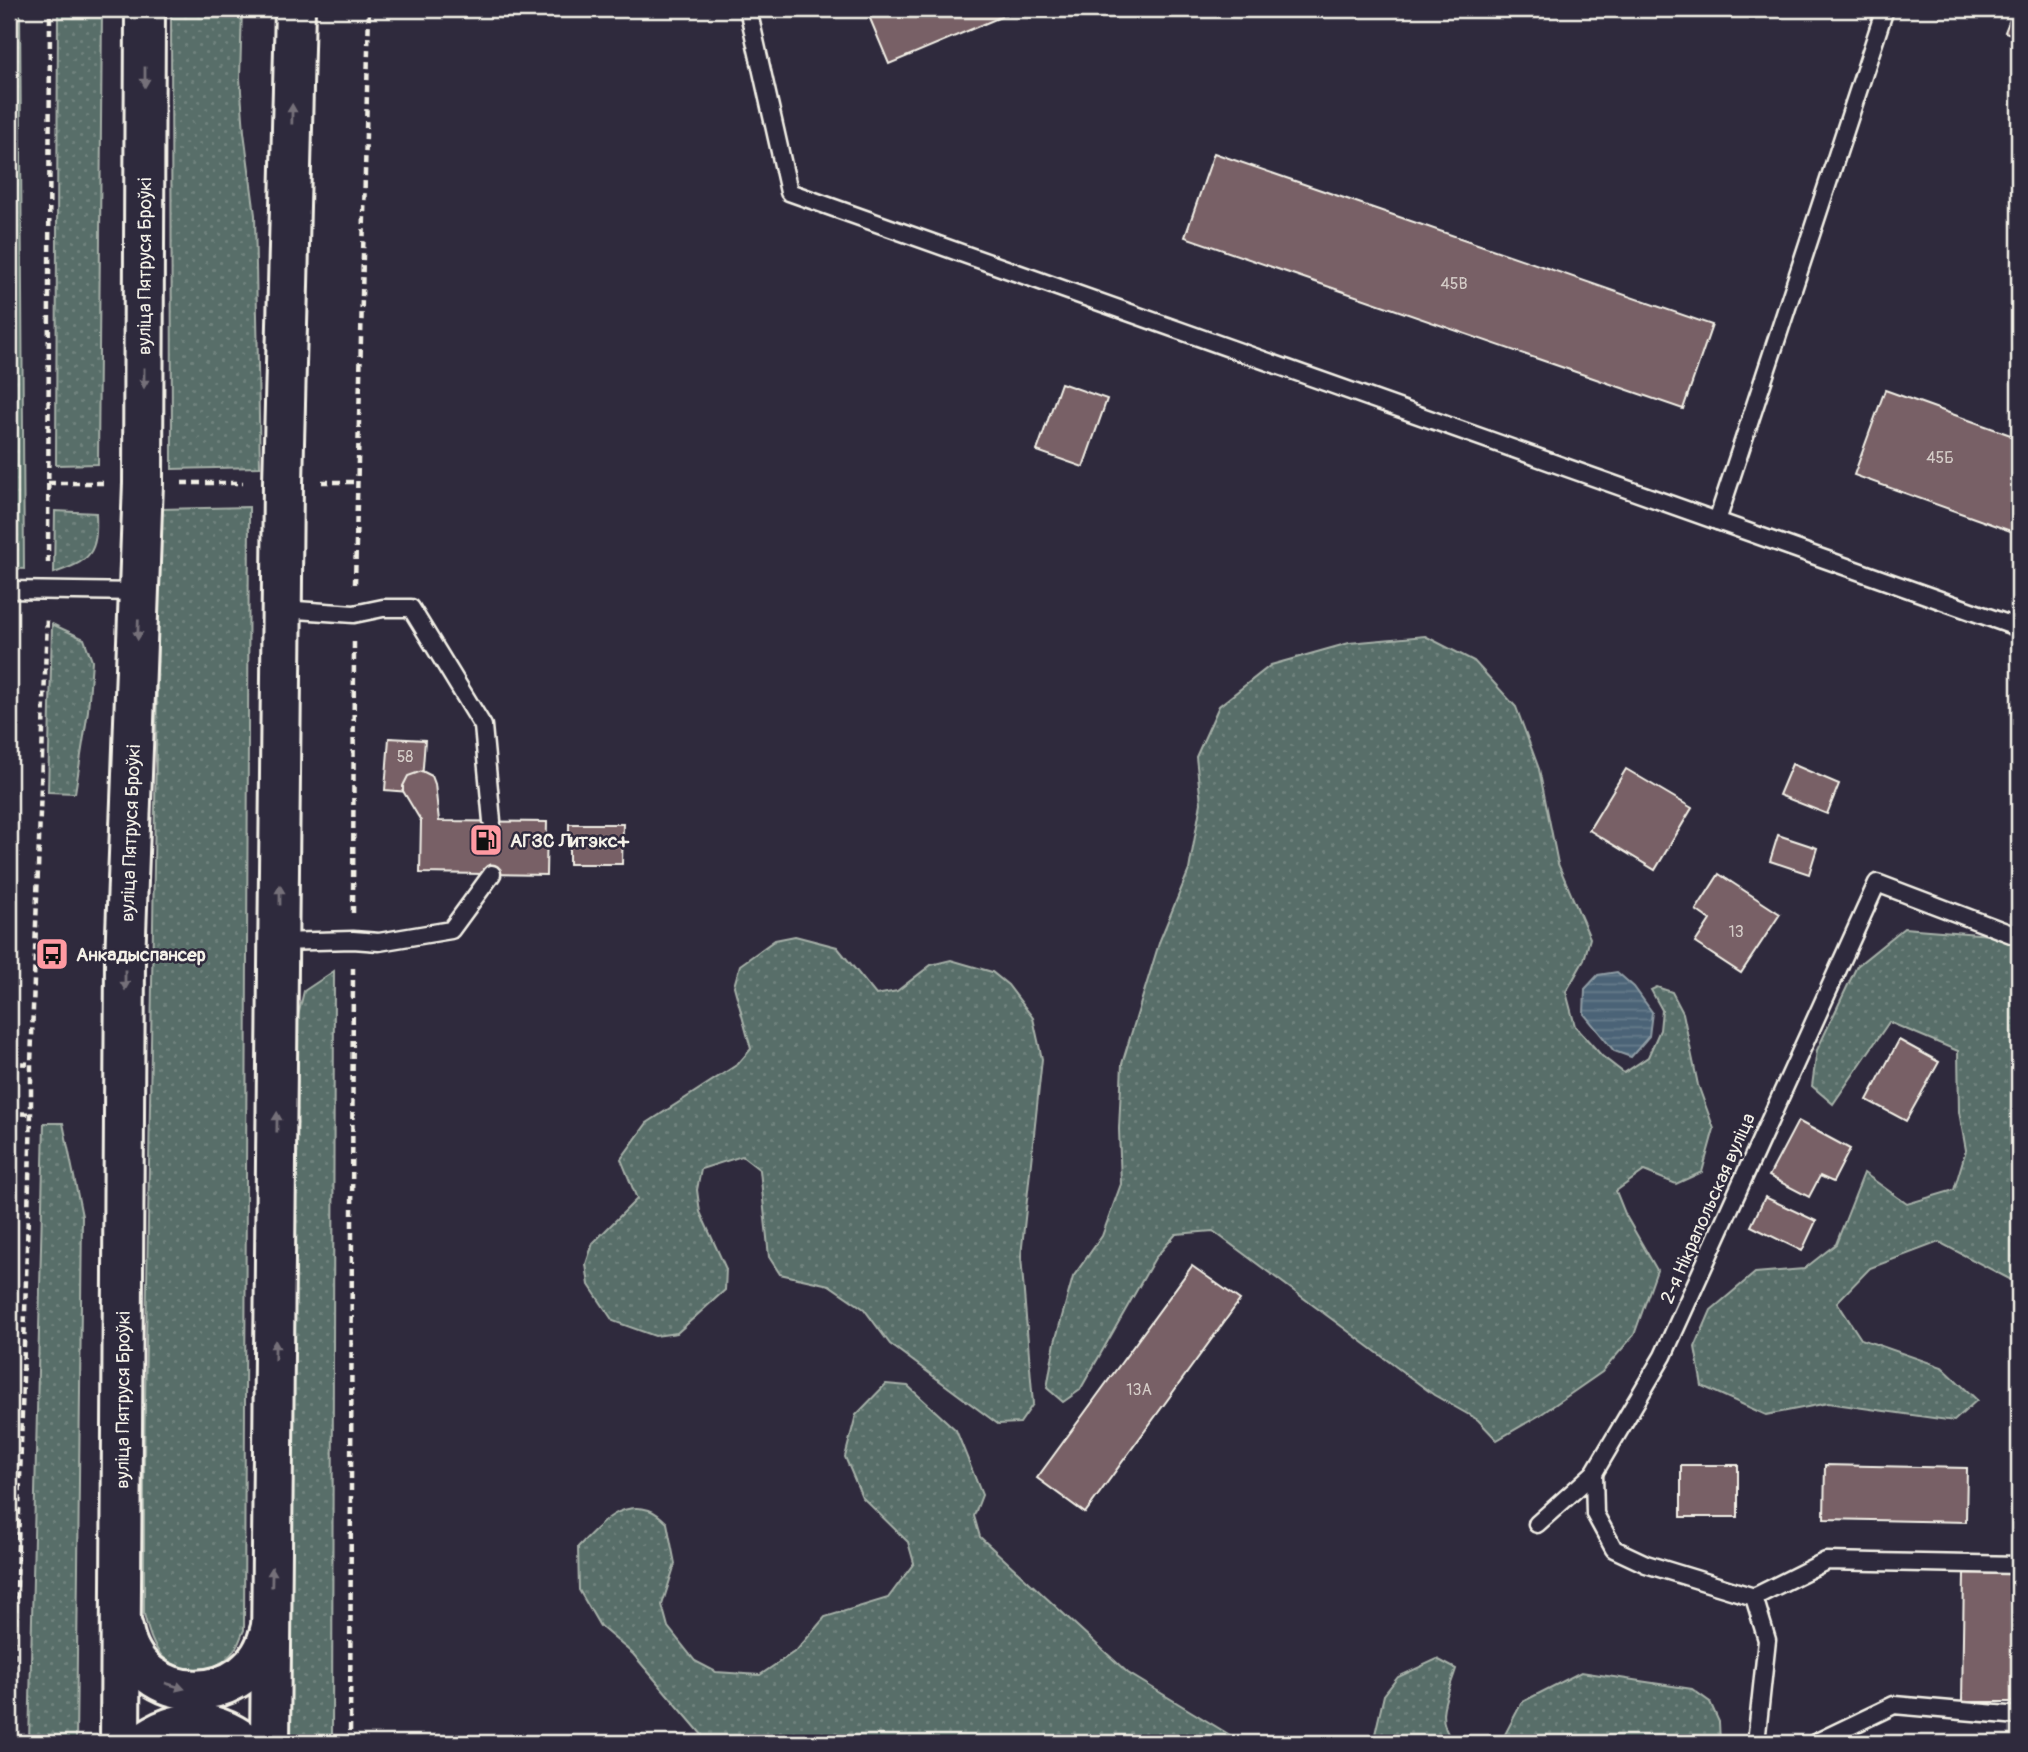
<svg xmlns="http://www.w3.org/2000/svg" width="2028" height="1752" viewBox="0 0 2028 1752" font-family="Pangolin,sans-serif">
  <defs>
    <pattern id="grass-dots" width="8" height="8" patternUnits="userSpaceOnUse" patternTransform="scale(1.75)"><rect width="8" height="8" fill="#586e69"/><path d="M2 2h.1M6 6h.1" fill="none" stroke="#71837e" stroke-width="1.8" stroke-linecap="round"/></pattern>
    <pattern id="water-rules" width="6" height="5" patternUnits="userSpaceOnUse" patternTransform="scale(1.75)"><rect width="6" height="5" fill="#4c6477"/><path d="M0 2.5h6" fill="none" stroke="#667b8a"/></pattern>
  </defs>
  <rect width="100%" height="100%" fill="#2f2a3d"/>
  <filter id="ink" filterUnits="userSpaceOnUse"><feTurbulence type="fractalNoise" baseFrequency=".0143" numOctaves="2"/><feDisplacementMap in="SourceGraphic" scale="14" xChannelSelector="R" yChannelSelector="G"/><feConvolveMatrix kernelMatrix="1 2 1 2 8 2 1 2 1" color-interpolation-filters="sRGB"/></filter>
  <g filter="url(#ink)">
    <!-- grass -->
    <g fill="url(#grass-dots)" stroke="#a6b0a8" stroke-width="2">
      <path d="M9 9H20L24 569 9 568Z"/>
      <path d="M58 9H102L98 464 56 465Z"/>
      <path d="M171 9H242L240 78 244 132 255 215 260 467 172 469Z"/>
      <path d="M249 507 244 1630C241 1636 239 1644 235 1649 219 1673 185 1677 164 1658 152 1647 148 1629 144 1614V1461L160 509Z"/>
      <path d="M55 511 96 513C98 553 91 561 54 573Z"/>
      <path d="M52 624 84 639 92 661 88 711 75 793 48 792Z"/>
      <path d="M1425 636 1474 661 1516 707 1539 769 1558 864 1590 938 1584 960 1566 992 1575 1026 1602 1056 1624 1073 1648 1057 1660 1030 1662 1010 1651 990 1657 987 1672 992 1683 1013 1698 1085 1714 1129 1702 1172 1676 1184 1644 1171 1616 1191 1626 1216 1657 1270 1634 1335 1602 1372 1540 1415 1497 1440 1478 1420 1434 1395 1213 1231 1176 1234 1155 1258 1080 1390 1063 1402 1047 1388 1055 1342 1073 1277 1102 1236 1121 1184 1119 1129 1122 1064 1160 940 1189 870 1201 803 1196 757 1219 706 1271 665 1349 643Z"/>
      <path d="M1904 928 2003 936 2019 946V1284L1939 1242 1870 1268 1837 1302 1861 1339 1942 1367 1977 1400 1954 1421 1828 1403 1766 1415 1702 1386 1695 1347 1711 1310 1755 1273 1804 1269 1836 1244 1864 1173 1907 1204 1954 1190 1966 1150 1959 1112 1958 1051 1889 1022 1833 1104 1812 1086 1817 1050 1857 966Z"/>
      <path d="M795 936 837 947 876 995 897 991 931 965 951 960 992 972 1008 985 1033 1018 1042 1059 1021 1256 1033 1404 1020 1423 998 1424 890 1344 864 1309 829 1285 780 1274 769 1257 760 1170 742 1156 701 1169 697 1190 700 1212 726 1269 725 1290 677 1333 655 1336 613 1321 589 1285 586 1264 593 1243 637 1199 621 1159 647 1123 738 1064 751 1049 734 986 740 965 775 940Z"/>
      <path d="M334 971 332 1743H290L297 1020 304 991Z"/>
      <path d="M44 1123H63L82 1216 76 1743H29Z"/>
      <path d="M886 1384 908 1386 956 1430 982 1495 974 1516 980 1537 1128 1673 1243 1743H777L703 1736 633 1654 600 1626 579 1590 578 1547C597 1528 618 1500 649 1510 655 1512 662 1518 667 1523L675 1564 662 1605 668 1627 695 1661 716 1672 760 1675 797 1650 825 1617 888 1598 914 1563 908 1542 862 1497 845 1457 856 1415Z"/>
      <path d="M1437 1659 1456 1669C1447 1698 1433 1717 1454 1743H1373L1384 1695 1398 1677Z"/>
      <path d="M1581 1672 1692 1689 1710 1702 1719 1722 1720 1743H1497L1501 1742 1522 1702Z"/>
    </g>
    <!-- water -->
    <path fill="url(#water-rules)" stroke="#8f9ca4" stroke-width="2" d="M1617 972 1634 987 1652 1012 1649 1036 1631 1057 1614 1051 1584 1014 1585 989 1598 975Z"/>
    <!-- building -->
    <g fill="#786166" stroke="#f4f1e8" stroke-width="2">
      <path d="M866 9H1014L1015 11 889 64Z"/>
      <path d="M2014 9H2019V37L2005 32Z"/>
      <path d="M1214 153 1712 325 1683 409 1185 237Z"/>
      <path d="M1061 383 1107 399 1083 467 1037 451Z"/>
      <path d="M1885 390 2019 438V534L1854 475Z"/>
      <path d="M389 738 425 740 421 793 385 790Z"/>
      <path d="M1792 764 1839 784 1827 814 1779 795Z"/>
      <path d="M1626 769 1692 808 1655 870 1589 830Z"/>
      <path d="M422 771 432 776 435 784 439 821 547 822 546 875 420 873 421 821 403 791V786L408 776Z"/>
      <path d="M569 824H623L622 864H569Z"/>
      <path d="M1778 835 1817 848 1809 874 1770 861Z"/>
      <path d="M1719 874 1780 914 1741 973 1695 943 1710 920 1696 910Z"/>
      <path d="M1899 1040 1939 1062 1906 1121 1867 1100Z"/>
      <path d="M1798 1121 1850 1149 1833 1182 1820 1176 1809 1197 1769 1176Z"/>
      <path d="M1765 1197 1816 1221 1802 1251 1751 1226Z"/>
      <path d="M1192 1266 1240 1300 1085 1513 1037 1478Z"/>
      <rect x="1681" y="1465" width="57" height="52"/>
      <path d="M1825 1465 1967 1468 1966 1522 1824 1519Z"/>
      <path d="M1964 1573 2019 1574V1702H1962Z"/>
    </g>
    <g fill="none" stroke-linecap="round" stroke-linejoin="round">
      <defs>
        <g id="service">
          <path d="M748 9 789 192 2019 628"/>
          <path d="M1717 521 1885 9"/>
          <path d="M9 590 140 592"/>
          <path d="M282 609 354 614 383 608H411L483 726 492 821"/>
          <path d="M279 942 353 940 379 942 451 930 492 874"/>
          <path d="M1594 1473 1595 1514 1614 1549 1646 1564 1754 1597 1767 1640 1756 1743"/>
          <path d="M1537 1524 1594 1473 1663 1356 1877 883 2019 937"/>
          <path d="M1754 1597 1826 1561 2019 1565"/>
          <path d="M1815 1743 1894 1705 2019 1716"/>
        </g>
        <g id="secondary">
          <path d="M123 1628C137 1710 253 1710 270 1630"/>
          <path id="s1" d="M120 1743 125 960 143 483 145 9"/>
          <path d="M142 1743C177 1717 211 1717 246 1743"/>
          <path d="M270 1743 283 483 295 9"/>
        </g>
      </defs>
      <!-- service casing -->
      <use href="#service" stroke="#f4f1e8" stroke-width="21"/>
      <!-- secondary casing -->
      <use href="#secondary" stroke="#f4f1e8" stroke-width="44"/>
      <!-- path -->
      <g stroke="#f4f1e8" stroke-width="4.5" stroke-dasharray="7 5" stroke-linecap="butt">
        <path d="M322 482H356"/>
        <path d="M48 483H103"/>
        <path d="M182 483H243"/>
        <path d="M48 563 50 9"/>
        <path d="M355 584 369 9"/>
        <path d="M353 913 354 642"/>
        <path d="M9 1063 31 1064"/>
        <path d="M9 1113 31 1114"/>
        <path d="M12 1743 31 1114V1064L47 618"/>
        <path d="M350 1743 353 967"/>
      </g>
      <!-- service -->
      <use href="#service" stroke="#2f2a3d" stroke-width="16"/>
      <!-- secondary -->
      <use href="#secondary" stroke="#2f2a3d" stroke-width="38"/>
    </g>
    <!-- one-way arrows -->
    <defs><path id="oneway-solid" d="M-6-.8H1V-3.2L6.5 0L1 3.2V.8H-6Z" transform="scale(1.75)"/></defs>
    <g fill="#747079">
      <use href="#oneway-solid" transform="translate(145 77) rotate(90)"/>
      <use href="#oneway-solid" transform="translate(292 114) rotate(-89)"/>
      <use href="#oneway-solid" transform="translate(144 378) rotate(90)"/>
      <use href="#oneway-solid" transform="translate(138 630) rotate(92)"/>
      <use href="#oneway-solid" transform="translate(280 895) rotate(-90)"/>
      <use href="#oneway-solid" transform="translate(125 980) rotate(90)"/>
      <use href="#oneway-solid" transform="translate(277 1122) rotate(-89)"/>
      <use href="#oneway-solid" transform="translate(275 1350) rotate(-89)"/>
      <use href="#oneway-solid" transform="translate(272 1577) rotate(-89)"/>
      <use href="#oneway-solid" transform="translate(175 1686) rotate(17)"/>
    </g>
  </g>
  <!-- icons -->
  <defs>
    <symbol id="fuel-square" viewBox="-11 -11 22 22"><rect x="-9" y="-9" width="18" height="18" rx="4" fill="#ff9aa2" stroke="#2f2a3d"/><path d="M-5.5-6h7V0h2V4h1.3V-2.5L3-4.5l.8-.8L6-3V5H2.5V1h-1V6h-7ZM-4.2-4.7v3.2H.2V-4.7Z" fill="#111"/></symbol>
    <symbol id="bus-square" viewBox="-11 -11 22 22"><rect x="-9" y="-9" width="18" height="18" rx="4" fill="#ff9aa2" stroke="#2f2a3d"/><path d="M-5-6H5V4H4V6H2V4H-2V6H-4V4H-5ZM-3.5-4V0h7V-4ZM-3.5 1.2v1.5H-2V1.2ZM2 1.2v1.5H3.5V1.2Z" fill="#111"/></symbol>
  </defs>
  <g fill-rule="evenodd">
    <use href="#fuel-square" x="467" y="821" width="38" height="38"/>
    <use href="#bus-square" x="33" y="935" width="38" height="38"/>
  </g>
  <g text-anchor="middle" stroke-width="5" stroke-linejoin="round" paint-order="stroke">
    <!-- number labels -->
    <g font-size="16" fill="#d5cdc8">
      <text x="1454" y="289">45В</text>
      <text x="1940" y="463">45Б</text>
      <text x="405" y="762">58</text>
      <text x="1736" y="937">13</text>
      <text x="1139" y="1395">13А</text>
    </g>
    <!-- street labels -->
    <g font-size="19" fill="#f4f1e8" stroke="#2f2a3d">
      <text dy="7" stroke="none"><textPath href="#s1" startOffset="1477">вуліца Пятруся Броўкі</textPath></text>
      <text dy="7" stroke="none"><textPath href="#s1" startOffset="910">вуліца Пятруся Броўкі</textPath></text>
      <text transform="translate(1707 1208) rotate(-66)" y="7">2-я Нікрапольская вуліца</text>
      <text dy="7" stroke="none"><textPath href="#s1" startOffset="343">вуліца Пятруся Броўкі</textPath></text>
    </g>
    <!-- poi labels -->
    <g font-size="19" font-weight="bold" fill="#f4f1e8" stroke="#2f2a3d" text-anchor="start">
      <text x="510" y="847">АГЗС Литэкс+</text>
      <text x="76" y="961">Анкадыспансер</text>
    </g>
  </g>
  <!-- margin -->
  <rect width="2028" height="1752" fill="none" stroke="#2f2a3d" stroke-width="35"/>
  <rect x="18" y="18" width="1993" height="1717" fill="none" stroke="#f4f1e8" stroke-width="2.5" filter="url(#ink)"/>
</svg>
